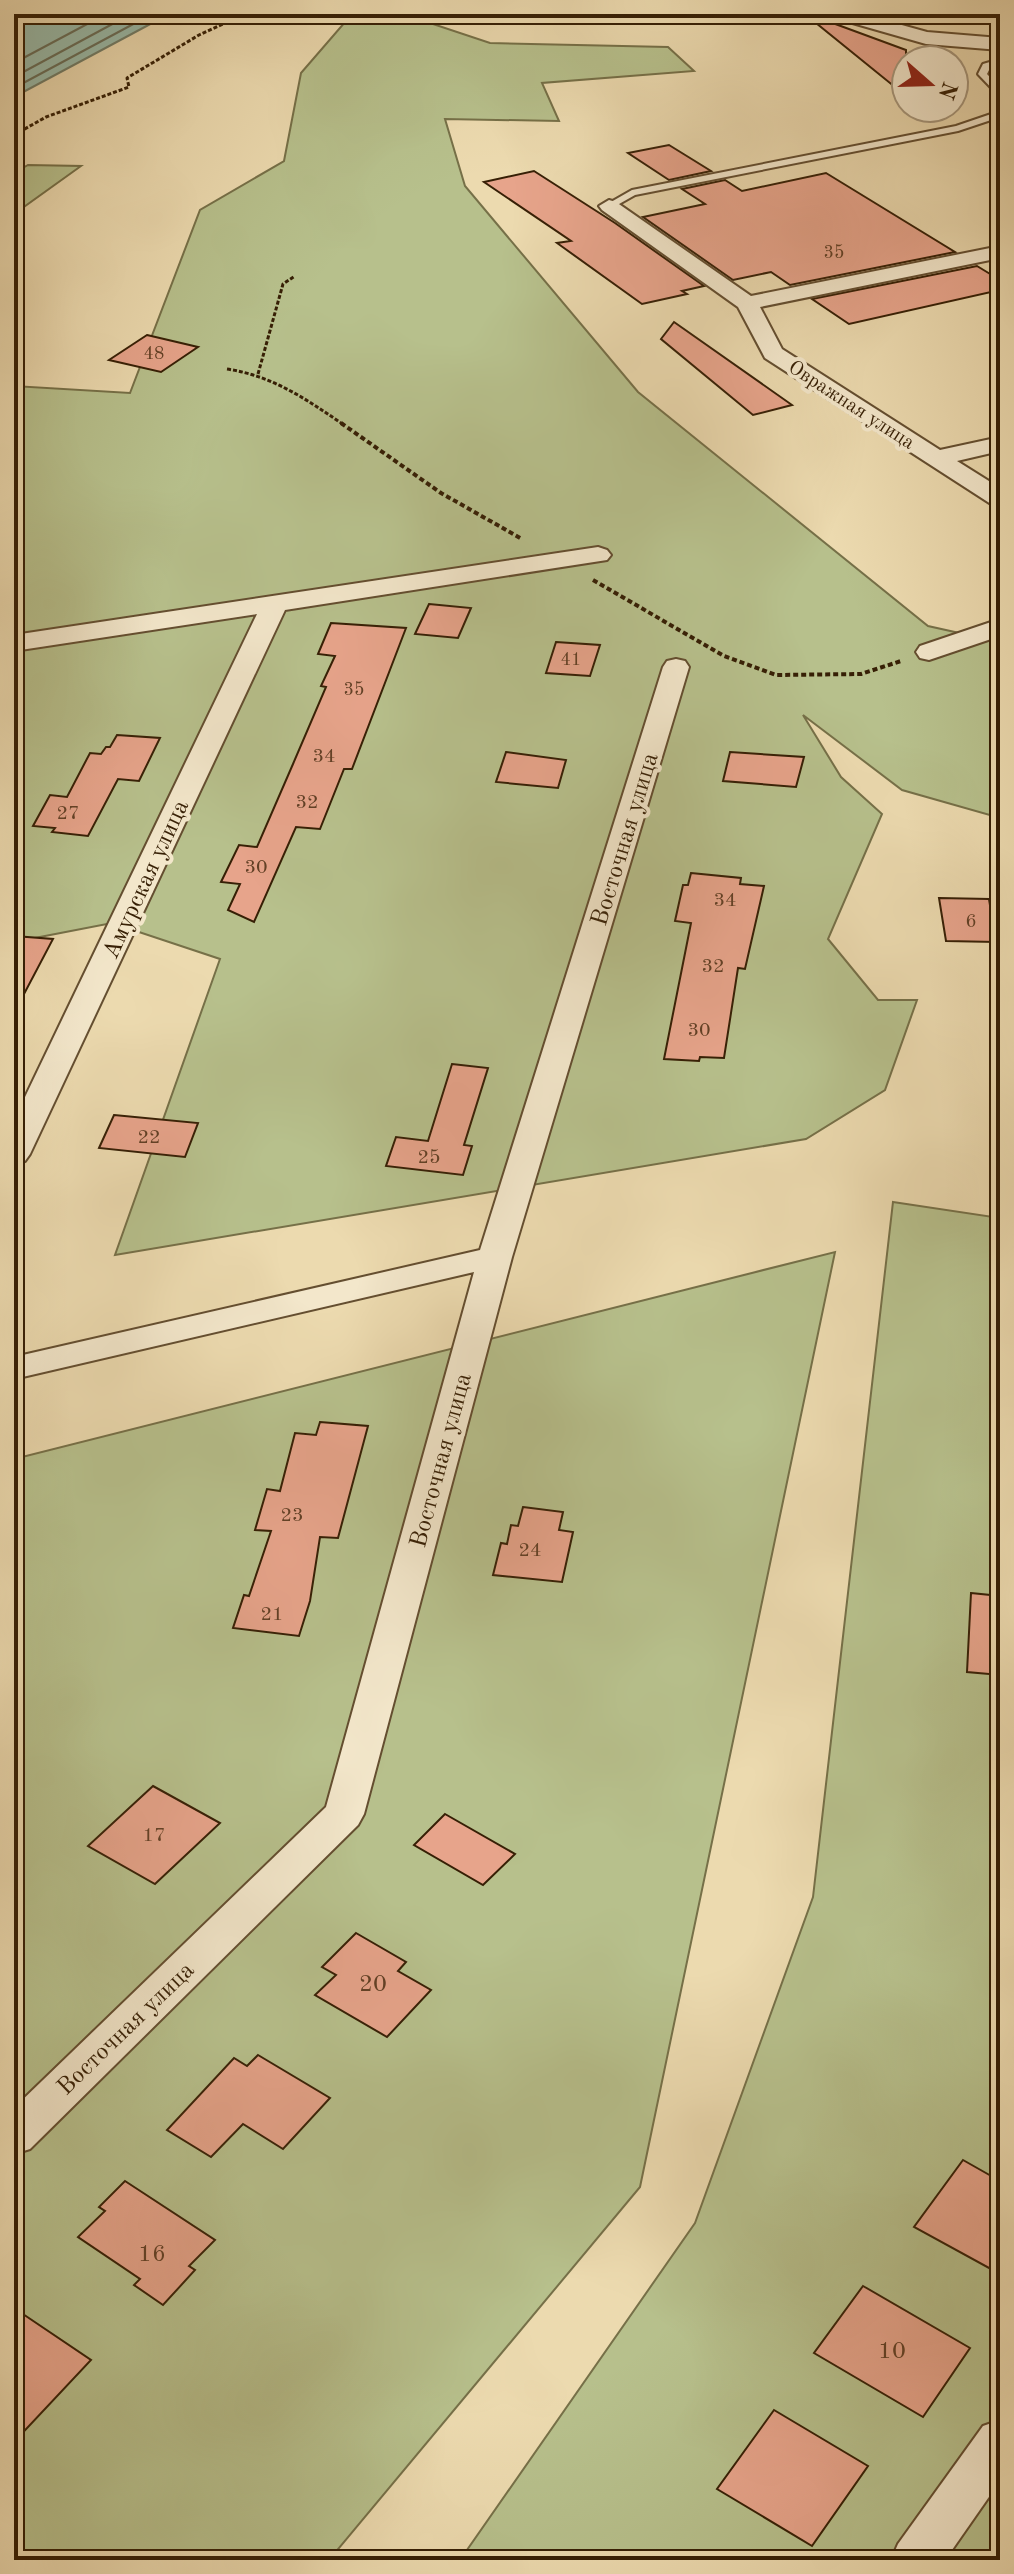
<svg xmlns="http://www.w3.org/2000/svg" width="1014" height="2574" viewBox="0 0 1014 2574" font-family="'Old Standard TT',serif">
  <rect width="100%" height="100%" fill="#ecdaaf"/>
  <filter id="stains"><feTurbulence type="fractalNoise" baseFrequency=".0025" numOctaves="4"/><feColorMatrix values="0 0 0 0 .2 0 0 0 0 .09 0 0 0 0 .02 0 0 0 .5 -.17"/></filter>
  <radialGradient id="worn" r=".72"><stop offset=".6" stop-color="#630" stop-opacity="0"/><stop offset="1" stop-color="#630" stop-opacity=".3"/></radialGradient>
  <!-- green -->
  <g fill="#b7c08c" stroke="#767048" stroke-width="2">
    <path d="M352 14H403L490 43 668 47 694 71 542 83 559 121 445 119 465 186 638 392 928 626 1000 642V832L997 817 902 790 803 715 841 777 882 814 828 939 878 1000H917L885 1090 806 1139 115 1255 220 959 112 923 14 942V386L130 393 200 210 284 161 301 73Z"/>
    <path d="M28 165 81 166 14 214V173Z"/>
    <path d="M893 1202 1000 1218V2560H460L695 2223 813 1897Z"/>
    <path d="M835 1252 640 2187 329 2560H14V1459Z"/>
  </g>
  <!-- water -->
  <path fill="#9ba" stroke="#717d68" stroke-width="2" d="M14 14H169L14 97Z"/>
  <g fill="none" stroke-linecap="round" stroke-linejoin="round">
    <!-- shore -->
    <g stroke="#686d58" stroke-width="2">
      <path d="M14 63 106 14"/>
      <path d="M14 77 131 14"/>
      <path d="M14 88 152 14"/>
    </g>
  </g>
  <!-- building -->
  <g fill="#e7a48b" stroke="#361f05" stroke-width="2">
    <path d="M819 18 906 50V96L816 23Z"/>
    <path d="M669 145 711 171 669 180 628 153Z"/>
    <path d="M534 171 615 223 704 286 682 291 687 294 642 304 557 243 571 241 484 182Z"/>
    <path d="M826 173 955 252 790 285 771 272 733 280 643 217 705 204 682 189 725 180 742 191Z"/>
    <path d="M977 266 1000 280V290L849 324 812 299Z"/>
    <path d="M674 322 792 405 753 415 661 339Z"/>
    <path d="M147 335 198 347 161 372 109 360Z"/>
    <path d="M429 604 471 608 458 638 415 634Z"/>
    <path d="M331 623 406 628 352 769H344L320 829 296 827 254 922 228 910 240 884 221 882 239 845 257 847 293 764 326 687 321 686 335 656 318 654Z"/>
    <path d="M556 642 600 645 590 676 546 673Z"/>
    <path d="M117 735 160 738 139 781 118 779 88 836 52 832 55 828 33 826 50 795 67 797 90 753 101 754 106 747H110Z"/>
    <path d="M506 752 566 760 558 788 496 782Z"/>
    <path d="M730 752 804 757 796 787 723 781Z"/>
    <path d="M691 873 741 878 740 884 764 886 745 969 738 968 724 1058 700 1057 699 1061 664 1059 691 923 675 921 683 885H688Z"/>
    <path d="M939 898 989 899 996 942 946 941Z"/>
    <path d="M14 936 53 939 14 1013Z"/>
    <path d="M452 1064 488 1068 464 1145 472 1146 463 1175 386 1166 396 1137 428 1141Z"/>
    <path d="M114 1115 198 1123 185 1157 99 1148Z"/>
    <path d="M320 1422 368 1426 338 1538 320 1537 310 1601 299 1636 233 1628 244 1595 249 1596 271 1531 255 1530 267 1489 280 1491 295 1433 316 1435Z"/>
    <path d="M523 1507 563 1512 559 1530 573 1532 562 1582 493 1575 501 1543 507 1544 511 1525 518 1526Z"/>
    <path d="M971 1593 1000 1596V1675L967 1672Z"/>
    <path d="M153 1786 220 1823 155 1884 88 1846Z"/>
    <path d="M445 1814 515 1854 483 1885 414 1845Z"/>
    <path d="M356 1933 406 1962 398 1971 431 1990 387 2037 315 1995 336 1975 322 1967Z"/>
    <path d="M258 2055 330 2098 283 2149 243 2124 211 2157 167 2130 234 2058 247 2066Z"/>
    <path d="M963 2160 1000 2181V2274L914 2227Z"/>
    <path d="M125 2181 215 2240 189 2266 195 2270 163 2305 134 2285 140 2279 78 2237 105 2211 99 2207Z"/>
    <path d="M863 2286 970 2348 923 2417 814 2353Z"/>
    <path d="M14 2308 91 2360 14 2442Z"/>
    <path d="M774 2410 868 2466 812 2546 717 2489Z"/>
  </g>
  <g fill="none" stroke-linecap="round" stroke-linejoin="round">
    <defs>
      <g id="lane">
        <path d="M1000 59V65L990 68 987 74 1000 88V97L978 74 983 64Z"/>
        <path d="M1000 111V117L958 131 635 195 612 208 604 206 632 190 956 126Z"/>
      </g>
      <g id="street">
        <path d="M833 14H862L927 32 1000 38V50L926 44 835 18Z"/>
        <path d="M609 200 616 202 751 296 1000 246V258L760 307 782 349 940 450 1000 437V451L957 461 1000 488V506L991 504 765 358 738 307 602 210 599 206Z"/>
        <path d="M598 547 607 550 611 555 607 560 285 610 30 1154 25 1161 14 1164V1120L257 614 14 651V635Z"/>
        <path d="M1000 619V636L929 660 920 658 916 652 920 646Z"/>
        <path d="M676 659 685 661 689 667 512 1257 364 1814 358 1825 30 2149 14 2154V2108L326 1807 474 1272 14 1379V1357L480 1250 663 667 667 661Z"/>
        <path d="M1000 2420V2481L945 2560H891L898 2544 983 2426Z"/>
      </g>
    </defs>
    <!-- lane casing -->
    <use href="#lane" stroke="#644e30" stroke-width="4"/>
    <!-- street casing -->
    <use href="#street" stroke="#644e30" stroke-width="4"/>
    <!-- path-far1 -->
    <g stroke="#361f05" stroke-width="3" stroke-dasharray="4 2" stroke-linecap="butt">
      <path d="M14 135 46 117 129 87 127 78 199 35 245 14"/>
      <path d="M227 369C273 376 306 399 344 425"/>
      <path d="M258 374 283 284 295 276"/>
    </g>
    <!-- path -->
    <g stroke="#361f05" stroke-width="4" stroke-dasharray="5 3" stroke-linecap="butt">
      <path d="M341 423 441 493 522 539"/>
      <path d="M593 580 724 656 776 675 861 674 901 661"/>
    </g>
    <!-- lane -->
    <use href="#lane" fill="#f3e7cb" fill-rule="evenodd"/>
    <!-- street -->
    <use href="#street" fill="#f3e7cb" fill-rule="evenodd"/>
  </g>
  <g text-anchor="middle" stroke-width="8" stroke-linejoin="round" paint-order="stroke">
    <!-- far-number labels -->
    <g font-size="18" fill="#624026">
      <text x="834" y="258">35</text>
      <text x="154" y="359">48</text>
      <text x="571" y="665">41</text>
      <text x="354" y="695">35</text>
    </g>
    <!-- far-street labels -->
    <g font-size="20" fill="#361f05" stroke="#f3e7cb">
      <text transform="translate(852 404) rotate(33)" y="7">Овражная улица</text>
    </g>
    <!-- number labels -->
    <g font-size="20" fill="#624026">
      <text x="324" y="762">34</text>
      <text x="307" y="808">32</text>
      <text x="68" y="819">27</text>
      <text x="256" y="873">30</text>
      <text x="725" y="906">34</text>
      <text x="971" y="927">6</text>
      <text x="713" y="972">32</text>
      <text x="699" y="1036">30</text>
      <text x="149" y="1143">22</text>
      <text x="429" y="1163">25</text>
      <text x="292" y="1521">23</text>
      <text x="530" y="1556">24</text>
      <text x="272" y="1620">21</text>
      <text x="154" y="1841">17</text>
    </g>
    <!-- street labels -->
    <g font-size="24" fill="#361f05" stroke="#f3e7cb">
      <text transform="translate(624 839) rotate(-73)" y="8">Восточная улица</text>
      <text transform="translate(145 879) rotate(-65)" y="8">Амурская улица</text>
      <text transform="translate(440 1460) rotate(-75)" y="8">Восточная улица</text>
      <text transform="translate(125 2028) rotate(-44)" y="8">Восточная улица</text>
    </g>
    <!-- near-number labels -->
    <g font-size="24" fill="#624026">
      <text x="373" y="1991">20</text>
      <text x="152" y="2261">16</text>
      <text x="892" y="2358">10</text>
    </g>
  </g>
  <!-- margin -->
  <rect width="1014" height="2574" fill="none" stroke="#ecdaaf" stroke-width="48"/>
  <rect x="16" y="16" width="982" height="2542" fill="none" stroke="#361f05" stroke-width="4"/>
  <rect x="24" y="24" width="966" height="2526" fill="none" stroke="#361f05" stroke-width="2"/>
  <!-- north arrow -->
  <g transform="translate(930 84) rotate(110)"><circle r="38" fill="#f3e7cb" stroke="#a7977c" stroke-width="2"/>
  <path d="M0-6L14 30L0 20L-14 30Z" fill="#8f2418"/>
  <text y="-12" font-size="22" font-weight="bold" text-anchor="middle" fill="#361f05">N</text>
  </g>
  <rect width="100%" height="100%" filter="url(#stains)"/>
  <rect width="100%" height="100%" fill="url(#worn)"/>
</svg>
